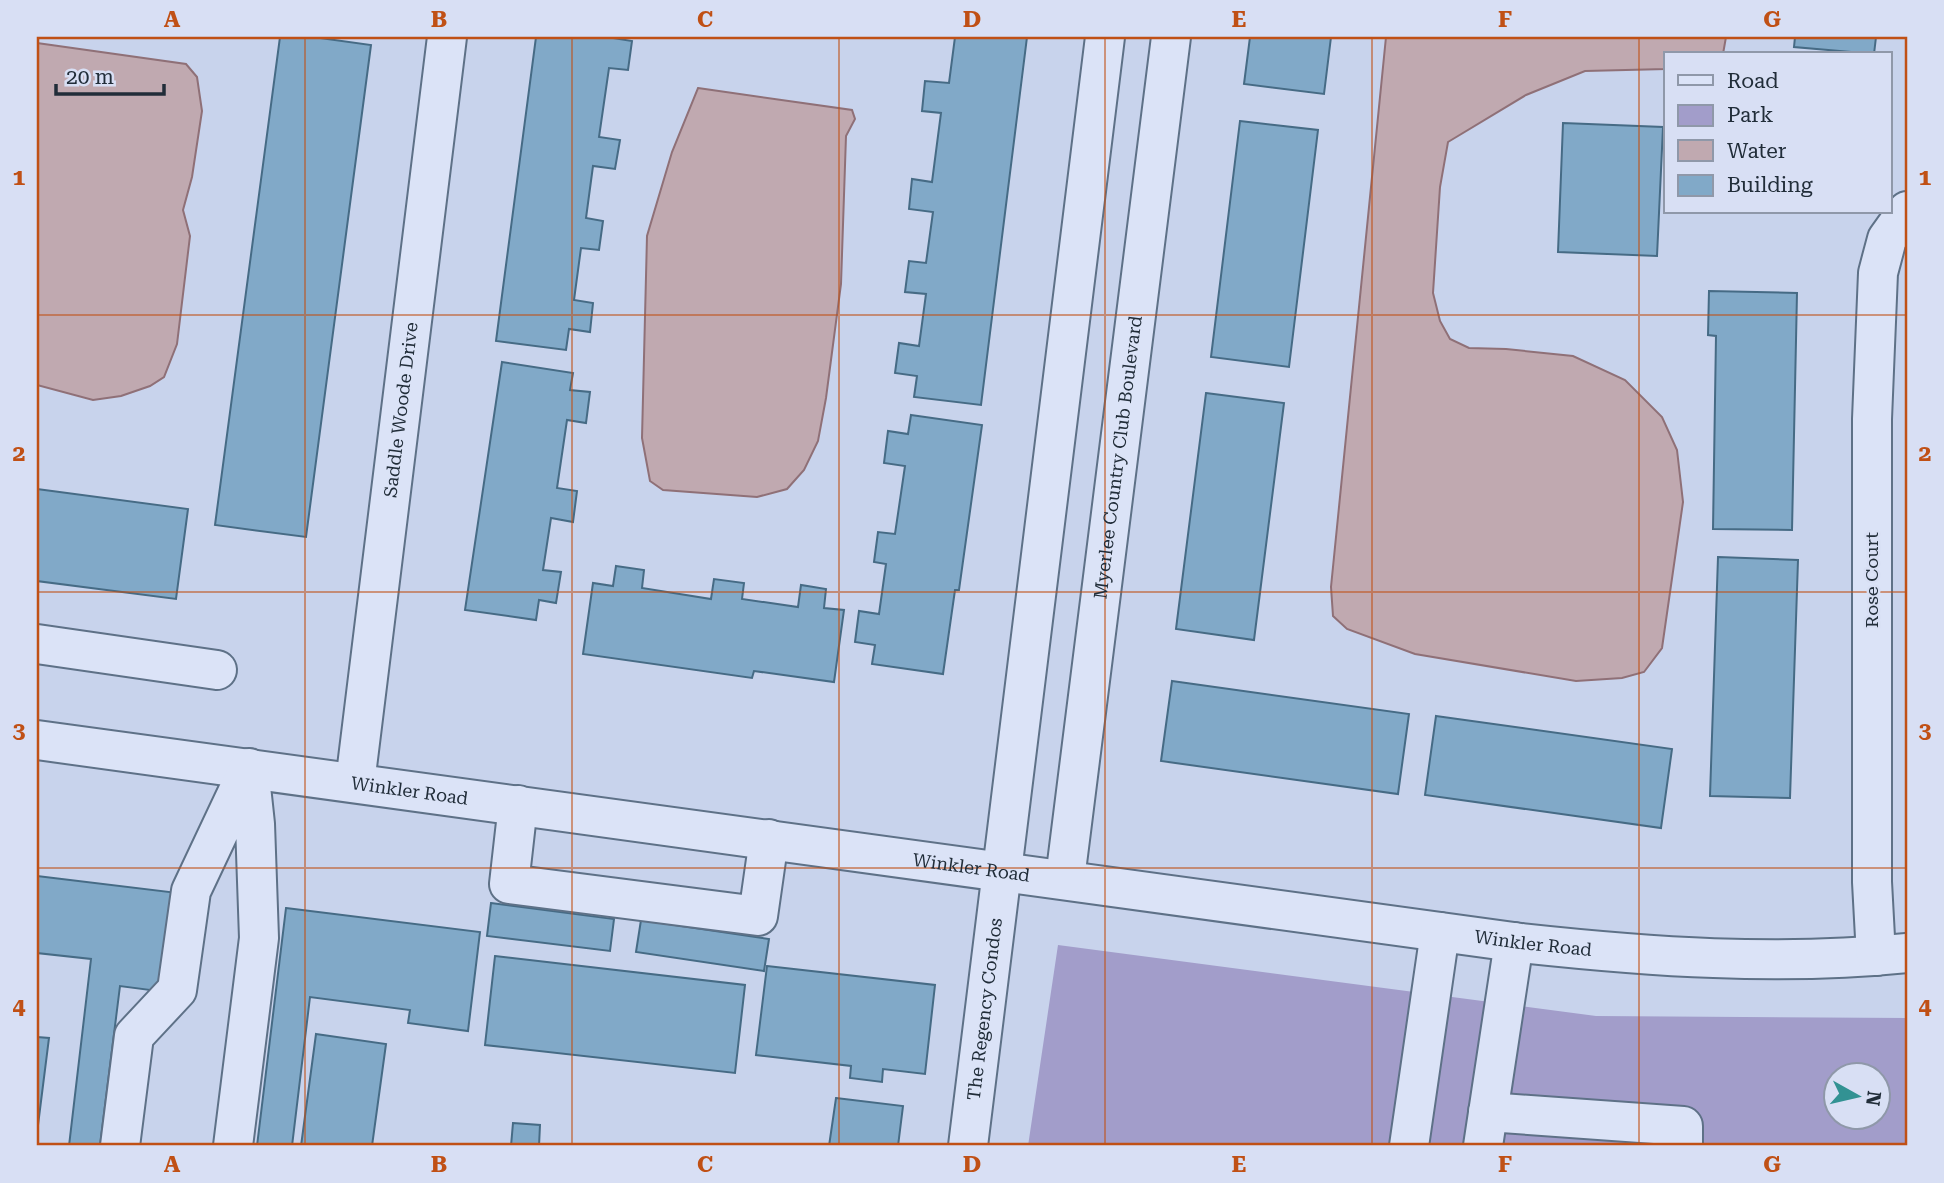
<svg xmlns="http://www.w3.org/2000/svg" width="1944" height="1183" viewBox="0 0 1944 1183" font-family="'Roboto Serif',serif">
  <rect width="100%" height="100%" fill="#c8d3ec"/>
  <!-- green -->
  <path fill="#a29dca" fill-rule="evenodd" d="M1058 945 1596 1016 1907 1018V1146H1028ZM1836 1074H1878V1116H1836Z"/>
  <!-- water -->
  <g fill="#c0a9b0" stroke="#8f7077" stroke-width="2">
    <path d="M1386 37H1726L1723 54H1666V69L1585 71 1526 95 1448 142 1440 187 1433 293 1440 321 1450 339 1469 348 1506 349 1573 356 1625 380 1662 417 1677 450 1683 502 1662 648 1644 672 1622 678 1576 681 1415 654 1347 629 1333 616 1331 587Z"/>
    <path d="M37 43 186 64 197 77 202 111 192 177 183 210 190 236 177 344 164 377 150 386 121 396 93 400 37 385Z"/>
    <path d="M698 88 852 110 855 119 846 136 841 284 826 398 818 441 804 470 787 489 757 497 663 490 650 481 642 438 647 236 672 152Z"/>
  </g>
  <!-- building -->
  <g fill="#81a9c8" stroke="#466b85" stroke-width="2">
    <path d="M280 37H313L371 45 306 537 215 525Z"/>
    <path d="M536 37H607L632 41 628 70 609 68 599 137 620 140 615 169 593 166 586 218 603 221 599 250 581 248 574 300 593 303 590 332 569 329 566 350 496 341Z"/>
    <path d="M955 37H1027L981 405 914 397 917 376 895 373 899 343 919 346 926 294 905 292 909 261 926 263 933 212 909 209 912 179 932 182 941 113 922 111 925 81 949 83Z"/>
    <path d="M1250 37H1331L1324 94 1244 84Z"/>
    <path d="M1795 37H1876L1874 54 1794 47Z"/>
    <path d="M1240 121 1318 130 1289 367 1211 357Z"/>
    <path d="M1563 123 1663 127 1657 256 1558 252Z"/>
    <path d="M1709 291 1797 293 1792 530 1713 529 1716 336 1708 335Z"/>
    <path d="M502 362 573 373 570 390 590 392 586 423 567 420 557 488 577 491 573 522 551 518 543 570 561 572 556 603 539 600 536 620 465 610Z"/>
    <path d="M1206 393 1284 403 1254 640 1176 629Z"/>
    <path d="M911 415 982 425 959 590H955L943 674 872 664 875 645 855 642 859 611 879 614 886 564 874 562 878 532 895 534 905 466 884 463 888 431 908 434Z"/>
    <path d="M37 489 188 509 176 599 37 581Z"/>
    <path d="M1718 557 1798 560 1790 798 1710 796Z"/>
    <path d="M616 566 644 570 642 588 711 599 714 579 744 583 742 599 798 607 801 585 826 589 824 608 844 610 834 682 754 671 752 678 583 654 593 583 613 586Z"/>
    <path d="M1172 681 1409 714 1398 794 1161 761Z"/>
    <path d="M1436 716 1672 749 1661 828 1425 795Z"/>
    <path d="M37 876 178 893 165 992 120 986 100 1146H69L91 959 37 953Z"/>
    <path d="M491 903 614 919 610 951 487 936Z"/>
    <path d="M286 908 480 932 468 1031 408 1023 410 1010 310 997 292 1146H257Z"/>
    <path d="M641 920 769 939 764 971 636 952Z"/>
    <path d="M495 956 745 985 735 1073 485 1045Z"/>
    <path d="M767 966 935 985 925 1074 883 1069 882 1082 850 1078 851 1066 756 1055Z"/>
    <path d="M316 1034 386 1044 372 1146H301Z"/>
    <path d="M37 1037 49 1038 37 1133Z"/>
    <path d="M836 1098 903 1106 898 1146H829Z"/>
    <path d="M513 1123 540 1125 539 1146H511Z"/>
  </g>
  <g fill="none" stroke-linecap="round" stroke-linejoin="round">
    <defs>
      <g id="minor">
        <path d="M37 644 217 670"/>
        <path id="s1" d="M37 740 1521 943C1650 957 1778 966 1907 953"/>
        <path id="s2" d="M355 783 447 37"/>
        <path d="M518 805 509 884 758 916 769 839"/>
        <path id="s3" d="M1065 879 1171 37"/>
        <path d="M1876 956 1872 882V419L1878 273 1887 239 1907 211"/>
        <path d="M1488 1112 1683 1126V1146"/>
        <path d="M120 1146 134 1036 177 990 191 891 249 768 255 824 259 938 233 1146"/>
        <path id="s4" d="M968 1146 1105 37"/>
        <path d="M1409 1146 1440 932"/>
        <path d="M1483 1146 1514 942"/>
      </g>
    </defs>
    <!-- minor casing -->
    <use href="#minor" stroke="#5e7187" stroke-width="42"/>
    <!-- minor -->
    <use href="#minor" stroke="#dbe3f7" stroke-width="38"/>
  </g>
  <!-- grid -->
  <path fill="none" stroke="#c05015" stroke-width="2" stroke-opacity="0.55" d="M305 37V1146M572 37V1146M839 37V1146M1105 37V1146M1372 37V1146M1639 37V1146M37 315H1907M37 592H1907M37 868H1907"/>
  <g text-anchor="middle" stroke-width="5" stroke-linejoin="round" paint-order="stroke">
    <!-- street labels -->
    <g font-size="18" fill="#212d39" stroke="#d8dff4">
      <text dy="6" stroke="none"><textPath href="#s2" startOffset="376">Saddle Woode Drive</textPath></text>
      <text dy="6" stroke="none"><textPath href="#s3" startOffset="425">Myerlee Country Club Boulevard</textPath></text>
      <text transform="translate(1872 580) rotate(-90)" y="6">Rose Court</text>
      <text dy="6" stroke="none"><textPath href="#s1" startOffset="376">Winkler Road</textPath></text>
      <text dy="6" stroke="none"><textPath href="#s1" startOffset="943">Winkler Road</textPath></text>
      <text dy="6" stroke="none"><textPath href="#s1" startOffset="1510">Winkler Road</textPath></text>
      <text dy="6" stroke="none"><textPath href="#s4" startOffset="138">The Regency Condos</textPath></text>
    </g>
  </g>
  <!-- border -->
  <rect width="1944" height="1183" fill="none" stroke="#d8dff4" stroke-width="77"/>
  <!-- legend -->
  <rect x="1664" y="52" width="228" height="161" fill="#d8dff4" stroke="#8f98a9" stroke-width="2"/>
  <rect x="1678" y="75" width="35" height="10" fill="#dbe3f7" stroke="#8f98a9" stroke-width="2"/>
  <text x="1727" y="88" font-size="21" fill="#212d39">Road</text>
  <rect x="1678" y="105" width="35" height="21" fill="#a29dca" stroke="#8f98a9" stroke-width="2"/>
  <text x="1727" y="122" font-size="21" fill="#212d39">Park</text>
  <rect x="1678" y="140" width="35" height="21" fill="#c0a9b0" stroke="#8f98a9" stroke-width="2"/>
  <text x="1727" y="158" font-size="21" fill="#212d39">Water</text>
  <rect x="1678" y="175" width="35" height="21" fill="#81a9c8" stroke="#8f98a9" stroke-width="2"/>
  <text x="1727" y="192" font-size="21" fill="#212d39">Building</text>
  <!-- north arrow -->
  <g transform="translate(1857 1096) rotate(98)"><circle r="33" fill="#d8dff4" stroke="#8f98a9" stroke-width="2"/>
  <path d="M0-5L12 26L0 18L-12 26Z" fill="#329293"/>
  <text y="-10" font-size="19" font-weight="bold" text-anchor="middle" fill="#212d39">N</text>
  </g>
  <!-- scale -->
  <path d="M56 84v10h108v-10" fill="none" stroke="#212d39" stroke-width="3.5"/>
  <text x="66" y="84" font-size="21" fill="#212d39" stroke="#d8dff4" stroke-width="5" paint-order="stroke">20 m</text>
  <rect x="38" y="38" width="1868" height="1106" fill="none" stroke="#c05015" stroke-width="2.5"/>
  <g font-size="23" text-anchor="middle" font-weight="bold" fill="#c05015">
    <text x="172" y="27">A</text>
    <text x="439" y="27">B</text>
    <text x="705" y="27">C</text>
    <text x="972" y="27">D</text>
    <text x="1239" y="27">E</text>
    <text x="1505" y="27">F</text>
    <text x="1772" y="27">G</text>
    <text x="19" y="185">1</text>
    <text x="1925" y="185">1</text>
    <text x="19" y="461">2</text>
    <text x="1925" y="461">2</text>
    <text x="19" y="738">3</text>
    <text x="1925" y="738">3</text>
    <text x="19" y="1014">4</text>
    <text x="1925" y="1014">4</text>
    <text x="172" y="1172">A</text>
    <text x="439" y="1172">B</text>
    <text x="705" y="1172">C</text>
    <text x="972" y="1172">D</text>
    <text x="1239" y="1172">E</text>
    <text x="1505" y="1172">F</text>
    <text x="1772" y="1172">G</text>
  </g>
</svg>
